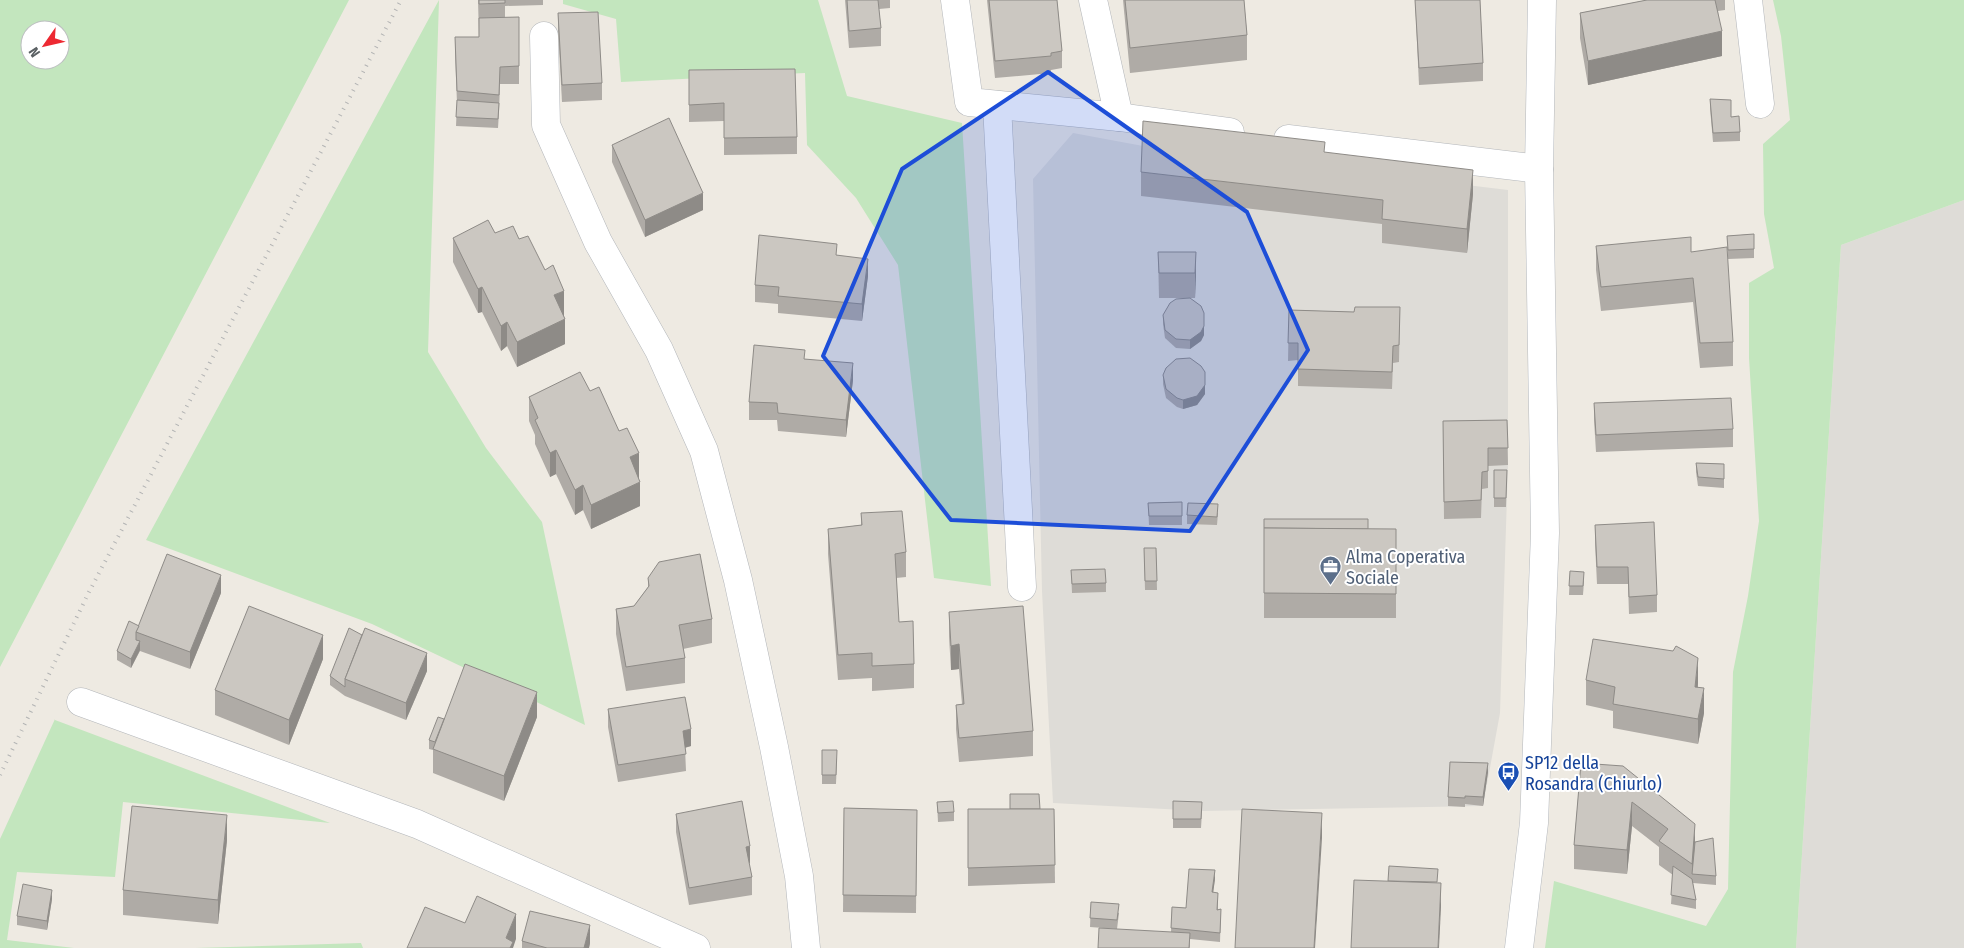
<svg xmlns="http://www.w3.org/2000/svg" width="1964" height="948" viewBox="0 0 1964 948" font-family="'Fira Sans Condensed',sans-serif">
  <rect width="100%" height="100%" fill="#eeeae2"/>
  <!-- industrial -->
  <g fill="#dedcd7">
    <path d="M1073 133 1143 146 1508 190V465L1500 713 1483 806 1202 811 1053 803 1042 591 1033 179Z"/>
    <path d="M1964 200V948H1796L1841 245Z"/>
  </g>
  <!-- green -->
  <g fill="#c3e6be" fill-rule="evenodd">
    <path d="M0 0H349L0 667ZM30 30H60V60H30Z"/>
    <path d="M439 0 428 352 486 448 542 522 585 725 372 624 146 540Z"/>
    <path d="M563 0H818L847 96 962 123 991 586 934 578 898 265 856 198 807 145 805 73 621 82 616 19 563 4Z"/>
    <path d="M1773 0H1964V200L1841 245 1796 948H1545L1554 881 1706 926 1728 889 1733 672 1748 596 1759 521 1749 358V283L1774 268 1764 214 1763 144 1790 120 1781 36Z"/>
    <path d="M55 719V720L330 823 123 802 115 877 17 872 7 940 74 948H0V839Z"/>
    <path d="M361 943 363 948H195Z"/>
  </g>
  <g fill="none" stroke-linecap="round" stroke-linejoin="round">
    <defs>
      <g id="street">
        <path d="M955 0 969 102 1119 117 1230 132"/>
        <path d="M1093 0 1119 117"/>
        <path d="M1748 0 1760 104"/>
        <path d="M544 36 546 125 598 242 659 350 704 451 738 580 774 747 799 876 806 948"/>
        <path d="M997 105 1022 587"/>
        <path d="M1288 139 1539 169"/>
        <path d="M81 702 417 824 696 948"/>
      </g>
      <path id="secondary" d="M1519 948 1534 823 1545 533 1539 169 1542 0"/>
    </defs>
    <!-- street casing -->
    <use href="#street" stroke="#b3b6ba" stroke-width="29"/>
    <!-- secondary casing -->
    <use href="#secondary" stroke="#b4b8bd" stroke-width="29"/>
    <!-- street -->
    <use href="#street" stroke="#fff" stroke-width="28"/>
    <!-- secondary -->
    <use href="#secondary" stroke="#fff" stroke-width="28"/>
    <!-- rail -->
    <path stroke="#b3b4b4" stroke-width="4" stroke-dasharray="1 6" stroke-linecap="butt" d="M0 775 89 592 401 0"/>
  </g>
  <!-- wall -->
  <g fill="#afaba6">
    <path d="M478 0H543V5L505 6V18L519 17V84H500L499 112 498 128 456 126 457 103 455 54V37H479Z"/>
    <path d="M845 0H890V8L879 9 881 28V46L849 48Z"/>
    <path d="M987 0H1057L1062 51V68L1051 70V73L995 78Z"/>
    <path d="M1123 0H1244L1247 35V60L1130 73Z"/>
    <path d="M1415 0H1480L1483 63V81L1419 85Z"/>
    <path d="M1647 0H1725V10L1718 11 1722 56 1588 85 1580 38V13Z"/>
    <path d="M558 13 602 83V100L562 102 558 30Z"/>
    <path d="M689 70 797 137V154L724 155V121L689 122Z"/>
    <path d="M1710 99 1731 117 1740 132V141L1713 142 1710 108Z"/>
    <path d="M612 145 703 210 645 237 612 162Z"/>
    <path d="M1325 153 1473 194 1467 253 1382 243V224L1141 196V172Z"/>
    <path d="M495 233 519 239 564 316 565 344 517 367 507 346 501 351 482 312 478 313 453 262V238Z"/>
    <path d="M1754 234V258L1728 259 1727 236Z"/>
    <path d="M1596 246 1691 252 1733 342V366L1700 368 1693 302 1601 311 1596 270Z"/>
    <path d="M1158 252H1196L1195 298H1159Z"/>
    <path d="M837 255 868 276 862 321 778 313V304L755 302V285Z"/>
    <path d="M1400 307 1399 362 1393 363 1392 389 1298 386V360L1288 361 1289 310 1354 312Z"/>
    <path d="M1163 315 1204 335 1201 341 1190 349 1176 348 1165 338 1163 324Z"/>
    <path d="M805 359 853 380 846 437 778 431 777 420H749V402Z"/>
    <path d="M1163 375 1205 394 1197 405 1183 409 1177 407 1166 398 1163 384Z"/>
    <path d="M590 391 639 478 640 506 591 529 583 510 575 515 556 474 550 477 535 444V435L529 421V397Z"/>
    <path d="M1594 403 1733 429V447L1596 452 1594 420Z"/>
    <path d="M1507 420 1508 465 1488 466V488L1482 489 1481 518 1444 519 1443 421Z"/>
    <path d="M1696 463 1724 464V488L1698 486 1696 472Z"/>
    <path d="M1494 470H1507L1506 507H1494Z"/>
    <path d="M1182 502V525H1149L1148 503Z"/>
    <path d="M861 513 906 552V577L896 578 899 622 914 664V688L872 691V678L838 680 828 554V529L861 525Z"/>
    <path d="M1218 513 1217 525 1187 524V515Z"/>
    <path d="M1595 525 1657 595V612L1629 614 1628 584H1597L1595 543Z"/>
    <path d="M1368 529H1396V618H1264V553Z"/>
    <path d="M1144 548H1156L1157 590H1145Z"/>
    <path d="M1071 570 1106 583V592L1072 593Z"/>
    <path d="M1570 571 1584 581 1583 595H1569Z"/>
    <path d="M648 578 712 619V643L683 649 685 658V683L626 691 616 634V609L634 606 648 587Z"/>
    <path d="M221 593 190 669 140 651 131 668 117 660V651L139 626Z"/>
    <path d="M949 612 1033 731V756L959 762 956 729V705L962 704 959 669 951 670 949 637Z"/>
    <path d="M362 635 427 671 406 720 345 696 330 685V676Z"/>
    <path d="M323 659 289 745 215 715V690Z"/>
    <path d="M1586 680 1698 683V688L1704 713 1698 744 1613 728V711L1586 705Z"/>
    <path d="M608 709 691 746 685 748 686 771 618 782 608 727Z"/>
    <path d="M537 717 504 801 433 773V750L429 749V740L444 719Z"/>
    <path d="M822 750 837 759 836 784H822Z"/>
    <path d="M1581 763 1695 842 1716 876V885L1693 883 1696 900V909L1671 904 1673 875 1659 865V847L1632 826 1627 874 1574 869V845Z"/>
    <path d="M1488 772 1483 806 1465 804V807L1448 806V797Z"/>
    <path d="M1173 801 1202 811 1201 828H1173Z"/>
    <path d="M937 802 954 812V821L938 822Z"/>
    <path d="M844 808 917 810 916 913 843 912Z"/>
    <path d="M968 809H1054L1055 883 968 886Z"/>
    <path d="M676 814 750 863 749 864 752 877V895L689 905 676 832Z"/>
    <path d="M227 840 218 924 123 915V890Z"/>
    <path d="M1215 879 1213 892 1218 902V910L1221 909 1220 942 1190 939V948L1171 932 1172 907 1186 908Z"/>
    <path d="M52 899 47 930 17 925V916Z"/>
    <path d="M1091 902 1119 913 1117 929 1090 927Z"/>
    <path d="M522 941 590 943 589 948H522Z"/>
  </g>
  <!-- shaded-wall -->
  <g fill="#8e8b87">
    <path d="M1722 31V56L1588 85V61Z"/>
    <path d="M1473 170V194L1467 253V229Z"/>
    <path d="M703 193V210L645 237V220Z"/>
    <path d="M1196 252V277L1195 298V273Z"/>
    <path d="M868 259V276L862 321V304Z"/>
    <path d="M482 287V312L478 313V289Z"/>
    <path d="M564 291V316L554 320V295Z"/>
    <path d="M565 319V344L517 367V342Z"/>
    <path d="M507 322V346L501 351V326Z"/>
    <path d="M1204 326V335L1201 341 1190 349V340Z"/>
    <path d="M853 363V380L846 437V420Z"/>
    <path d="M1205 385V394L1197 405 1183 409V400Z"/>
    <path d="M556 450V474L550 477V453Z"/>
    <path d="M639 453V478L630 482V457Z"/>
    <path d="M640 482V506L591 529V505Z"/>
    <path d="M583 485V510L575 515V490Z"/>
    <path d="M221 575V593L190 669V652Z"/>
    <path d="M323 635V659L289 745V720Z"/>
    <path d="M140 641V650L131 668V659Z"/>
    <path d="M959 644V669L951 670V646Z"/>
    <path d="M427 653V671L406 720V703Z"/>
    <path d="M1698 658V683L1695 712V687Z"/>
    <path d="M1704 688V713L1698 744V719Z"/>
    <path d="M537 692V717L504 801V776Z"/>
    <path d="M691 729V746L683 748V731Z"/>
    <path d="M1488 763V772L1483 806V797Z"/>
    <path d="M1632 802V826L1627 874V850Z"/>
    <path d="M1322 813V838L1315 948H1314Z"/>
    <path d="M227 815V840L218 924V900Z"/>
    <path d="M1695 824V849L1692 874V888V864Z"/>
    <path d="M750 846V863L746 865V847Z"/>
    <path d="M1215 870V879L1212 901V892Z"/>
    <path d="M1441 883V907L1439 948H1438Z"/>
    <path d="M52 890V899L47 930V921Z"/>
    <path d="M516 914V939L513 948H506V938Z"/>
    <path d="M590 925V943L589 948H584Z"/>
  </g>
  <!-- building -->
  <g fill="#cbc7c1" stroke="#8e8b87">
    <path d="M479 0H505V3L479 4Z"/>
    <path d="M847 0H878L881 28 849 31Z"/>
    <path d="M989 0H1057L1062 51 1051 53V56L995 61Z"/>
    <path d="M1125 0H1244L1247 35 1130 48Z"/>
    <path d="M1415 0H1480L1483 63 1419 68Z"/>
    <path d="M1647 0H1715L1722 31 1588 61 1580 13Z"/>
    <path d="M598 12 602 83 562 85 558 13Z"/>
    <path d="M519 17V66L500 67 499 95 457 91 455 37H479V18Z"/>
    <path d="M795 69 797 137 724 138V103L689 105V70Z"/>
    <path d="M1710 99 1731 100V117L1739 116 1740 132 1713 133Z"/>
    <path d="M457 100 499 103 498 119 456 117Z"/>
    <path d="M669 118 703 193 645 220 612 145Z"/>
    <path d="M1143 121 1325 142 1324 152 1473 170 1467 229 1382 219 1383 200 1141 172Z"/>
    <path d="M488 220 495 233 513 226 519 239 528 236 545 270 553 265 564 291 554 295 565 319 517 342 507 322 501 326 482 287 478 289 453 238Z"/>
    <path d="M1754 234V249L1728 250 1727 236Z"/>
    <path d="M759 235 837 244 836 255 868 259 862 304 778 296 779 287 755 285Z"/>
    <path d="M1691 237V252L1727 247 1733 342 1700 343 1693 278 1601 287 1596 246Z"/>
    <path d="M1158 252H1196L1195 273H1159Z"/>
    <path d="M1190 298 1201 306 1204 313V326L1201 332 1190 340 1176 339 1165 330 1163 315 1170 303 1176 299Z"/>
    <path d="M1355 307H1400L1399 345 1393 346 1392 372 1298 369V343H1288L1289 310 1354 312Z"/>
    <path d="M754 345 805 350 804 359 853 363 846 420 778 413 777 403 749 402Z"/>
    <path d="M1190 358 1201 366 1205 372V385L1197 396 1183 400 1177 398 1166 389 1163 375 1166 368 1176 359Z"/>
    <path d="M580 372 590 391 599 387 619 431 627 428 639 453 630 457 640 482 591 505 583 485 575 490 556 450 550 453 535 420 538 418 529 397Z"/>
    <path d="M1731 398 1733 429 1596 435 1594 403Z"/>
    <path d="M1507 420 1508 448H1488V471L1482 472 1481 500 1444 502 1443 421Z"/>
    <path d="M1696 463 1724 464V479L1698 477Z"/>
    <path d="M1494 470H1507L1506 498H1494Z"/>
    <path d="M1182 502V516H1149L1148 503Z"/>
    <path d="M1188 503 1218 504 1217 517 1187 515Z"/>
    <path d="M902 511 906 552 895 554 899 622 913 621 914 664 872 666V653L838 655 828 529 862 525 861 513Z"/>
    <path d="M1264 519H1368V529L1264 528Z"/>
    <path d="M1654 522 1657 595 1629 597 1628 567H1597L1595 525Z"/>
    <path d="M1264 528 1396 529V594L1264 593Z"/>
    <path d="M1144 548H1156L1157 581H1145Z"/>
    <path d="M167 554 221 575 190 652 136 632Z"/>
    <path d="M700 554 712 619 679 625 685 658 626 667 616 609 634 606 649 586 648 578 659 562Z"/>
    <path d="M1105 569 1106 583 1072 584 1071 570Z"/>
    <path d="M1570 571 1584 572 1583 586H1569Z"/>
    <path d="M249 606 323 635 289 720 215 690Z"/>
    <path d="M1023 606 1033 731 959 738 956 705 964 704 959 644 951 646 949 612Z"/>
    <path d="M129 621 139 626 136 632V640L140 641 131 659 117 651Z"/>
    <path d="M349 628 362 635 345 679V687L330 676Z"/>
    <path d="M365 628 427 653 406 703 345 679Z"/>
    <path d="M1593 639 1673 651 1676 646 1698 658 1695 687 1704 688 1698 719 1613 704 1615 687 1586 680Z"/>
    <path d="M465 664 537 692 504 776 433 749Z"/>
    <path d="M685 697 691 729 683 731 686 754 618 765 608 709Z"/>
    <path d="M438 717 444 719 435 742 429 740Z"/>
    <path d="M822 750H837L836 775H822Z"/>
    <path d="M1450 762 1488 763 1483 797 1465 796V798L1448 797Z"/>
    <path d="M1581 763 1623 766 1695 824 1692 864 1659 841 1668 829 1632 802 1627 850 1574 845Z"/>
    <path d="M1010 794H1039L1040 809H1010Z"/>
    <path d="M742 801 750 846 746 847 752 877 689 888 676 814Z"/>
    <path d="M953 801 954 812 938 813 937 802Z"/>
    <path d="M1173 801 1202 802 1201 819H1173Z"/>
    <path d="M132 806 227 815 218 900 123 890Z"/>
    <path d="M844 808 917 810 916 896 843 895Z"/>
    <path d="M968 809H1054L1055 865 968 868Z"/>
    <path d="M1242 809 1322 813 1314 948H1235Z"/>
    <path d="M1713 838 1716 876 1692 874 1695 842Z"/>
    <path d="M1389 866 1438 869 1437 882 1388 881Z"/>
    <path d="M1673 866 1692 879 1696 900 1671 895Z"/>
    <path d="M1189 869 1215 870 1212 892 1218 893 1217 910 1221 909 1220 933 1171 928 1172 907 1186 908Z"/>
    <path d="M1354 880 1441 883 1438 948H1351Z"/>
    <path d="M23 884 52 890 47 921 17 916Z"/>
    <path d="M477 896 516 914 506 938 513 942 510 948H407L425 907 465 923Z"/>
    <path d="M1091 902 1119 904 1117 920 1090 918Z"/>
    <path d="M530 911 590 925 584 948H547L522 941Z"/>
    <path d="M1099 928 1190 933 1189 948H1098Z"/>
  </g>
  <!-- marked area -->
  <path fill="#1d4ed8" fill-opacity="0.2" stroke="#1d4ed8" stroke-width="4" stroke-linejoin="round" d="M1048 72 1247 212 1308 350 1190 531 951 520 823 356 902 169Z"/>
  <!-- icons -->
  <defs>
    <symbol id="office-pin" viewBox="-11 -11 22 30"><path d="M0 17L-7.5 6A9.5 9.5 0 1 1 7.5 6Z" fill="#5c6f8a" stroke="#fff"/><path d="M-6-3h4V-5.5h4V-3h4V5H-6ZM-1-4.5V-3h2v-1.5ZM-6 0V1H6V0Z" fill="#fff"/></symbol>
    <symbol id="bus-pin" viewBox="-11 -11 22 30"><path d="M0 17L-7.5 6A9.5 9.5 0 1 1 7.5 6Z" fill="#1a4fb4" stroke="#fff"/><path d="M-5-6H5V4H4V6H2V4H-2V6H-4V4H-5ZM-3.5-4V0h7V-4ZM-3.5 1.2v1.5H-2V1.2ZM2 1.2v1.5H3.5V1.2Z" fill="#fff"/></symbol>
  </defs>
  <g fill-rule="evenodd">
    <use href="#office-pin" x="1318" y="554" width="25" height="34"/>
    <use href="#bus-pin" x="1496" y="760" width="25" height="34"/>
  </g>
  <g text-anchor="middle" stroke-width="4" stroke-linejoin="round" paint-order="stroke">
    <!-- service labels -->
    <g font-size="18" fill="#4e5e75" stroke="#fff" text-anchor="start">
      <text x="1346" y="563">Alma Coperativa<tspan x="1346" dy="21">Sociale</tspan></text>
    </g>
    <!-- transit labels -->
    <g font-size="18" fill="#164399" stroke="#fff" text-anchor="start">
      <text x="1525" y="769">SP12 della<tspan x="1525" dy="21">Rosandra (Chiurlo)</tspan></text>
    </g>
  </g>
  <!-- north arrow -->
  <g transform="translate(45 45) rotate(236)"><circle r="24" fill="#ffffff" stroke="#bdbfc1"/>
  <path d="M0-4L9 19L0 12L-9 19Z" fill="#ed2932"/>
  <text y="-8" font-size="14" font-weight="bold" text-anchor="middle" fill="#5a6063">N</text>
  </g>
</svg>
